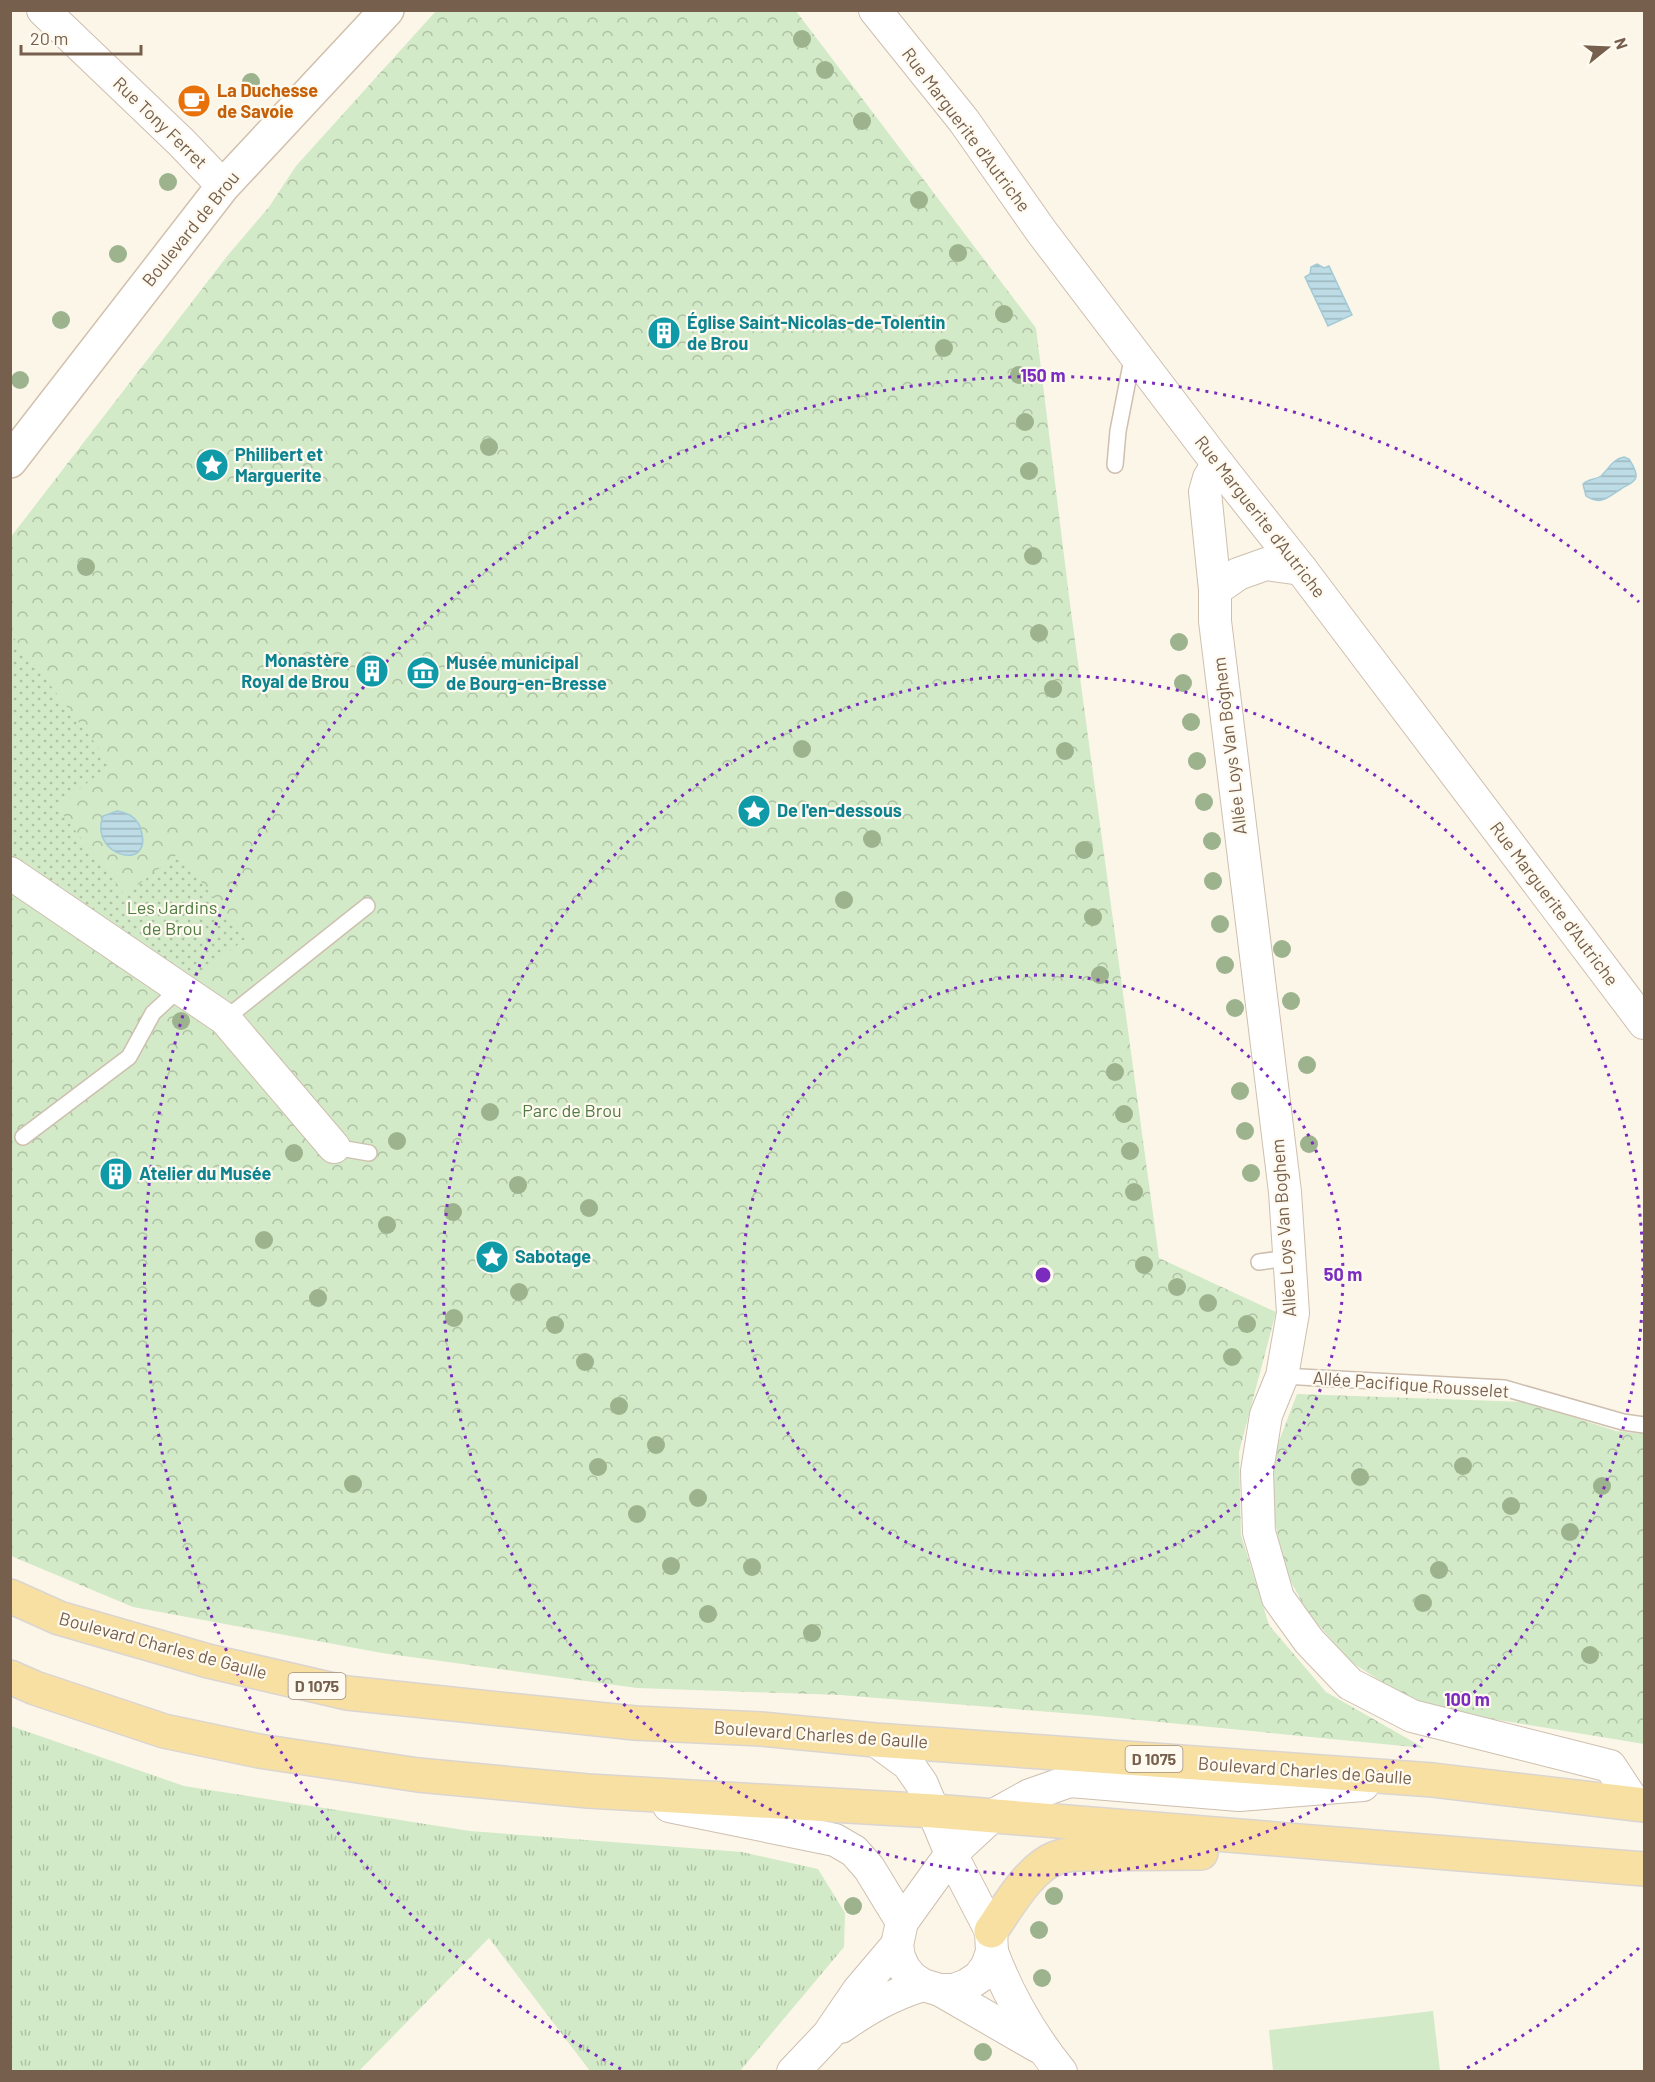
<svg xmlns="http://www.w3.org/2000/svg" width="1655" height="2082" viewBox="0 0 1655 2082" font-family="Barlow,sans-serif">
  <defs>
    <pattern id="grass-tufts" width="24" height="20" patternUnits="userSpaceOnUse" patternTransform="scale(1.5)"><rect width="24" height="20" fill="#d2eac7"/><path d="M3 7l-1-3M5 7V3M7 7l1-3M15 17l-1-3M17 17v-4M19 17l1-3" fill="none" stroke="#afc1a4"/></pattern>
    <pattern id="forest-crowns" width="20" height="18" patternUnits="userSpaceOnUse" patternTransform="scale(1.5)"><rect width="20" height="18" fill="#d2eac7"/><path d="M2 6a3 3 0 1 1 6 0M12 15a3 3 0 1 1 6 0" fill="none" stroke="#afc1a4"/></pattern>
    <pattern id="garden-dots" width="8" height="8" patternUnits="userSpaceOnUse" patternTransform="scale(1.5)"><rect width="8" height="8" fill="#d2eac7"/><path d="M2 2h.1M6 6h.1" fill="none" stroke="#afc1a4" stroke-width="1.8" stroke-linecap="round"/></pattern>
    <pattern id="water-rules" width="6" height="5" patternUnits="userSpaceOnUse" patternTransform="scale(1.5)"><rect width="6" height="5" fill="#bddce6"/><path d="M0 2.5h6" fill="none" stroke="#9eb6bd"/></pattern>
  </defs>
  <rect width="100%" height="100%" fill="#fcf6e9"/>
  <!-- grass -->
  <path fill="url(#grass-tufts)" d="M11 1726 184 1786 470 1831 742 1852 818 1869 845 1913 844 1947 740 2071H590L489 1938 359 2071H11Z"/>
  <!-- forest -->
  <g fill="url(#forest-crowns)">
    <path d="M436 11H796L1036 328 1070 604 1159 1258 1276 1312 1239 1452 1241 1535 1269 1625 1326 1692 1424 1748 1088 1715 840 1695 637 1688 382 1653 133 1607 11 1556 10 538 228 255 269 207 296 166Z"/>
    <path d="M1297 1394 1527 1402 1616 1431 1644 1434V1744L1456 1713 1404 1696 1351 1662 1308 1613 1285 1571 1272 1506 1271 1462Z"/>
  </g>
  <!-- garden -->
  <path fill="url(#garden-dots)" d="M10 633 111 764 57 807 125 895 179 853 245 939 187 984 11 868Z"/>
  <!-- pitch -->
  <path fill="#d2eac7" d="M1433 2011 1440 2071H1273L1269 2030Z"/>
  <!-- water -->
  <g fill="url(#water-rules)" stroke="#a3cbd7" stroke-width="1.5">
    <path d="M1317 264 1324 268 1329 266 1352 315 1328 326 1305 277 1310 274 1311 267Z"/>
    <path d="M1624 457 1629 459C1632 464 1637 471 1636 477 1634 484 1626 485 1621 489 1608 497 1601 506 1586 496L1583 484C1588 479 1595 480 1601 476 1610 468 1611 460 1624 457Z"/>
    <path d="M117 811C129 813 138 818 141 830 154 873 88 856 103 816Z"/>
  </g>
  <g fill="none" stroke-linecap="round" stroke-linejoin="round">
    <defs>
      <g id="service">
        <path d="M1115 465 1118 431 1133 354"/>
        <path d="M225 1019 367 906"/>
        <path d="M23 1137 129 1057 153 1013 180 988"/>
        <path d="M334 1147 369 1153"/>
        <path d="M1259 1262 1288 1258"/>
        <path d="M1282 1376 1504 1388 1623 1422 1644 1425"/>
      </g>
      <g id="minor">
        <path d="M43 10 182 143 223 186"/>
        <path d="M875 10 964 121 1041 231 1218 464 1301 569 1644 1023"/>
        <path d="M1218 464 1209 478 1205 492 1215 590V621L1285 1192 1293 1313 1282 1376 1266 1415 1257 1471 1259 1532 1278 1598 1309 1641 1350 1684 1412 1716 1610 1766 1635 1804"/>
        <path d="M1215 590 1238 574 1266 564 1301 569"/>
        <path d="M10 873 225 1019 334 1147"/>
        <path d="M875 1740 908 1764 922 1784 951 1854 991 1931 992 1952 987 1966 979 1977 967 1985 954 1990H940L923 1985 912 1978 904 1968 899 1957 897 1945 902 1922 951 1854 992 1816 1030 1795 1070 1781 1239 1795 1363 1785"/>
        <path d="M669 1806 835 1840 854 1851 869 1868 902 1922"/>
        <path d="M992 1952C1009 1997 1031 2035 1061 2072"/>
        <path d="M940 1990 1037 2046"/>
        <path d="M841 2027C868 2008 891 1995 923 1985"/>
        <path d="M793 2072 828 2035 858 1991 897 1945"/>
      </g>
      <path id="secondary" d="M10 461 223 186 387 10"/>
      <g id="primary">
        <path d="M10 1596 59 1618 208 1661 347 1693 635 1723 761 1729 875 1740 1433 1780 1644 1805"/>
        <path d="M10 1677 35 1688 164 1731 259 1751 418 1775 588 1791 934 1811 1644 1869"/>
        <path d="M991 1931C1007 1908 1029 1868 1056 1858 1061 1856 1068 1855 1074 1854L1201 1853"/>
      </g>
    </defs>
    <!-- service casing -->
    <use href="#service" stroke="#cebfaf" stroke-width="18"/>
    <!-- minor casing -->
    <use href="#minor" stroke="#cebfaf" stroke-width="34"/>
    <!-- secondary casing -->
    <use href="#secondary" stroke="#d1c0ac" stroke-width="36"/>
    <!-- primary casing -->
    <use href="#primary" stroke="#dbd5d1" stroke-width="36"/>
    <!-- service -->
    <use href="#service" stroke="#fff" stroke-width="15"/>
    <!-- minor -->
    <use href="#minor" stroke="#fff" stroke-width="32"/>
    <!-- secondary -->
    <use href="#secondary" stroke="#fff" stroke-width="33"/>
    <!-- primary -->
    <use href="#primary" stroke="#f8e0a3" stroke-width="33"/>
  </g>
  <!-- trees -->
  <g fill="#9db38e">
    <circle cx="802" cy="39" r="9"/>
    <circle cx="825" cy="70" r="9"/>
    <circle cx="251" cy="82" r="9"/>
    <circle cx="862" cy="121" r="9"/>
    <circle cx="168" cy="182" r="9"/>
    <circle cx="919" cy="200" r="9"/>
    <circle cx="958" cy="253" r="9"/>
    <circle cx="118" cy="254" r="9"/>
    <circle cx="1004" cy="314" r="9"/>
    <circle cx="61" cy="320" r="9"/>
    <circle cx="944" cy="348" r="9"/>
    <circle cx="1019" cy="375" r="9"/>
    <circle cx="20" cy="380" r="9"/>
    <circle cx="1025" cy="422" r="9"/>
    <circle cx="489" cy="447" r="9"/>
    <circle cx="1029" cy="471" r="9"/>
    <circle cx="1033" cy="556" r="9"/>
    <circle cx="86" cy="567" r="9"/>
    <circle cx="1039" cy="633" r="9"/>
    <circle cx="1179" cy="642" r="9"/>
    <circle cx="1183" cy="683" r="9"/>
    <circle cx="1053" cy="689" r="9"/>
    <circle cx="1191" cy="722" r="9"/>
    <circle cx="802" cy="749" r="9"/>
    <circle cx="1065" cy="751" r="9"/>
    <circle cx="1197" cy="761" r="9"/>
    <circle cx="1204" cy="802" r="9"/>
    <circle cx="872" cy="839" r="9"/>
    <circle cx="1212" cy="841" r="9"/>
    <circle cx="1084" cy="850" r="9"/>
    <circle cx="1213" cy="881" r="9"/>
    <circle cx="844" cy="900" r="9"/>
    <circle cx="1093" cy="917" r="9"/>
    <circle cx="1220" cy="924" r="9"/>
    <circle cx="1282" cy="949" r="9"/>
    <circle cx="1225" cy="965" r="9"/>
    <circle cx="1100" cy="975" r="9"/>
    <circle cx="1291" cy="1001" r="9"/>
    <circle cx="1235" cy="1008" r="9"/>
    <circle cx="181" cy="1021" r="9"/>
    <circle cx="1307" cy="1065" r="9"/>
    <circle cx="1115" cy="1072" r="9"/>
    <circle cx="1240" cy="1091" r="9"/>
    <circle cx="490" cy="1112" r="9"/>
    <circle cx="1124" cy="1114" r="9"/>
    <circle cx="1245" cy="1131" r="9"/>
    <circle cx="397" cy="1141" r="9"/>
    <circle cx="1309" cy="1144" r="9"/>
    <circle cx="1130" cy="1151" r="9"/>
    <circle cx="294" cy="1153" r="9"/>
    <circle cx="1251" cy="1173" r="9"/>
    <circle cx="518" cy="1185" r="9"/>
    <circle cx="1134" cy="1192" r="9"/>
    <circle cx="589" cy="1208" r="9"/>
    <circle cx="453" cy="1212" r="9"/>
    <circle cx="387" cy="1225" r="9"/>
    <circle cx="264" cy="1240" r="9"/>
    <circle cx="1144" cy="1265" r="9"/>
    <circle cx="1177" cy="1287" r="9"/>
    <circle cx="519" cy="1292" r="9"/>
    <circle cx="318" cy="1298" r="9"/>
    <circle cx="1208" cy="1303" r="9"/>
    <circle cx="454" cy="1318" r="9"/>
    <circle cx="1247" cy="1324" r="9"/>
    <circle cx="555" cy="1325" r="9"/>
    <circle cx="1232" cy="1357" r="9"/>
    <circle cx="585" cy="1362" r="9"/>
    <circle cx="619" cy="1406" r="9"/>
    <circle cx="656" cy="1445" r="9"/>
    <circle cx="1463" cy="1466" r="9"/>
    <circle cx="598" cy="1467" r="9"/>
    <circle cx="1360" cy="1477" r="9"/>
    <circle cx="353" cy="1484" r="9"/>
    <circle cx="1602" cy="1486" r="9"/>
    <circle cx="698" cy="1498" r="9"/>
    <circle cx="1511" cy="1506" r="9"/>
    <circle cx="637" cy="1514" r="9"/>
    <circle cx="1570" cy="1532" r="9"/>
    <circle cx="671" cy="1566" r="9"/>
    <circle cx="752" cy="1567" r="9"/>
    <circle cx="1439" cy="1570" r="9"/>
    <circle cx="1423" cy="1603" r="9"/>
    <circle cx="708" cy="1614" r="9"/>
    <circle cx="812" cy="1633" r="9"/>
    <circle cx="1590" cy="1655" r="9"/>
    <circle cx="1054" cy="1896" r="9"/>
    <circle cx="853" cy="1906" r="9"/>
    <circle cx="1039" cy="1930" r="9"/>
    <circle cx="1042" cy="1978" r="9"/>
    <circle cx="983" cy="2052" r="9"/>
  </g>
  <!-- distance rings -->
  <g fill="none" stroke="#7b2cbf" stroke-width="3" stroke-dasharray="3 6">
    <circle cx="1043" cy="1275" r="300"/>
    <circle cx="1043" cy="1275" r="600"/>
    <path d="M1639 1948A899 899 0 0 1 1465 2069M621 2069A899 899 0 1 1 1639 602"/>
  </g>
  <!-- icons -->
  <defs>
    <symbol id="cafe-disc" viewBox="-11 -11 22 22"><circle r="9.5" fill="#e8710a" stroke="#fffaef"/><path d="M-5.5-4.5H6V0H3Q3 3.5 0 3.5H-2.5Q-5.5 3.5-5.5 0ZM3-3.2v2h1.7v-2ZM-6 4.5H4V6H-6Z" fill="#fff"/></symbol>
    <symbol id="building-disc" viewBox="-11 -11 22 22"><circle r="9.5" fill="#0f9aa8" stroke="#fffaef"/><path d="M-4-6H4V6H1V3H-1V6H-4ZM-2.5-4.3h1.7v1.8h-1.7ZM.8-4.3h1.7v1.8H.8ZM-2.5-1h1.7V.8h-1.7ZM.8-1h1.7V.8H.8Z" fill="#fff"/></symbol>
    <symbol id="sight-disc" viewBox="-11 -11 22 22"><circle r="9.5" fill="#0f9aa8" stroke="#fffaef"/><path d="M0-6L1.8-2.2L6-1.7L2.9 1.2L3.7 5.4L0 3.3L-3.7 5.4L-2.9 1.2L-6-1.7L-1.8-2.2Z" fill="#fff"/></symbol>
    <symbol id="museum-disc" viewBox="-11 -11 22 22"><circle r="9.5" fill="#0f9aa8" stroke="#fffaef"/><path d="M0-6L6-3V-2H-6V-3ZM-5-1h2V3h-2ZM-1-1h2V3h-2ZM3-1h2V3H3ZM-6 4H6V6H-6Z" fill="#fff"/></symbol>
  </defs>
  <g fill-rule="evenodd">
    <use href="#cafe-disc" x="175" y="82" width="38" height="38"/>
    <use href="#building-disc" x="645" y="314" width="38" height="38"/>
    <use href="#sight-disc" x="193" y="446" width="38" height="38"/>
    <use href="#building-disc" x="353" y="652" width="38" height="38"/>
    <use href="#museum-disc" x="404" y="654" width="38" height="38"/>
    <use href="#sight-disc" x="735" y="792" width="38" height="38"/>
    <use href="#building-disc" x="97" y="1155" width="38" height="38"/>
    <use href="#sight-disc" x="473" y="1238" width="38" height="38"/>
  </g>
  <g text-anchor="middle" stroke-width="4.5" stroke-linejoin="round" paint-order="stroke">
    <!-- shield labels -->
    <g fill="#fffaef" stroke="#9f8e7e" stroke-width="1.5">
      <rect x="288.5" y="1673" width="57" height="26" rx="4.5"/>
      <rect x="1125.5" y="1746" width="57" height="26" rx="4.5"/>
    </g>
    <g font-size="16" font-weight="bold" fill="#765f4d">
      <text x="317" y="1692">D 1075</text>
      <text x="1154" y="1765">D 1075</text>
    </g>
    <!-- food labels -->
    <g font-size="18" font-weight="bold" fill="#c56008" stroke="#fffaef" text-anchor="start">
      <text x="217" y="97">La Duchesse<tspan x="217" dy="21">de Savoie</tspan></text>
    </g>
    <!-- street labels -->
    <g font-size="18" fill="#765f4d" stroke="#fffaef">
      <text transform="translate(160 123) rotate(44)" y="6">Rue Tony Ferret</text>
      <text transform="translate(966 130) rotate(53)" y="6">Rue Marguerite d'Autriche</text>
      <text transform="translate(191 229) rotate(-51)" y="6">Boulevard de Brou</text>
      <text transform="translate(1260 517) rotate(52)" y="6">Rue Marguerite d'Autriche</text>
      <text transform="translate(1230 746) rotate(-97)" y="6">Allée Loys Van Boghem</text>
      <text transform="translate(1554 904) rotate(53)" y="6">Rue Marguerite d'Autriche</text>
      <text transform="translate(1284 1228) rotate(-94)" y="6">Allée Loys Van Boghem</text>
      <text transform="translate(1411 1385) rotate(4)" y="6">Allée Pacifique Rousselet</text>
      <text transform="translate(163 1646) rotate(15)" y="6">Boulevard Charles de Gaulle</text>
      <text transform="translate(821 1735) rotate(4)" y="6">Boulevard Charles de Gaulle</text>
      <text transform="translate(1305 1771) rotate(4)" y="6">Boulevard Charles de Gaulle</text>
    </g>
    <!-- culture labels -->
    <g font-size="18" font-weight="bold" fill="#0d838f" stroke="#fffaef" text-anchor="start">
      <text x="687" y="329">Église Saint-Nicolas-de-Tolentin<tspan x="687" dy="21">de Brou</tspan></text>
      <text x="235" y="461">Philibert et<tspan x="235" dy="21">Marguerite</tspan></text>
      <text x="349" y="667" text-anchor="end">Monastère<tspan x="349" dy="21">Royal de Brou</tspan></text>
      <text x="446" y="669">Musée municipal<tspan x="446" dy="21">de Bourg-en-Bresse</tspan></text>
      <text x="777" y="817">De l'en-dessous</text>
      <text x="139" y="1180">Atelier du Musée</text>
      <text x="515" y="1263">Sabotage</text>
    </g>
    <!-- park labels -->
    <g font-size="18" fill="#507c44" stroke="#fffaef">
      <text x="172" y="914">Les Jardins<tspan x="172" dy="21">de Brou</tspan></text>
      <text x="572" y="1117">Parc de Brou</text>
    </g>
  </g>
  <circle cx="1043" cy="1275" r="9" fill="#7b2cbf" stroke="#fffaef" stroke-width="3"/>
  <g font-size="18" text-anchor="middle" font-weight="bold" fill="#7b2cbf" stroke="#fffaef" stroke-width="4.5" stroke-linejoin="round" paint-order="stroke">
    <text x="1043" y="382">150 m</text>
    <text x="1343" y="1281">50 m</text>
    <text x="1467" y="1706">100 m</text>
  </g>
  <!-- border -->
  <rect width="1655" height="2082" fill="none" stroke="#765f4d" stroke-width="24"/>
  <!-- north arrow -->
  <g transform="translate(1607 48) rotate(72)" stroke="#fffaef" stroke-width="4.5" paint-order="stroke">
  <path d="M0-4.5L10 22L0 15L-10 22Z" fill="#765f4d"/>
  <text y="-9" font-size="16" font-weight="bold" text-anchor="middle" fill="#765f4d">N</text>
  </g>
  <!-- scale -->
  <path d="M21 45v9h120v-9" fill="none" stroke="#765f4d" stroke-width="3"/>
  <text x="30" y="45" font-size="18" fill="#765f4d" stroke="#fffaef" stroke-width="4.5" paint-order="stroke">20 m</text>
</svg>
